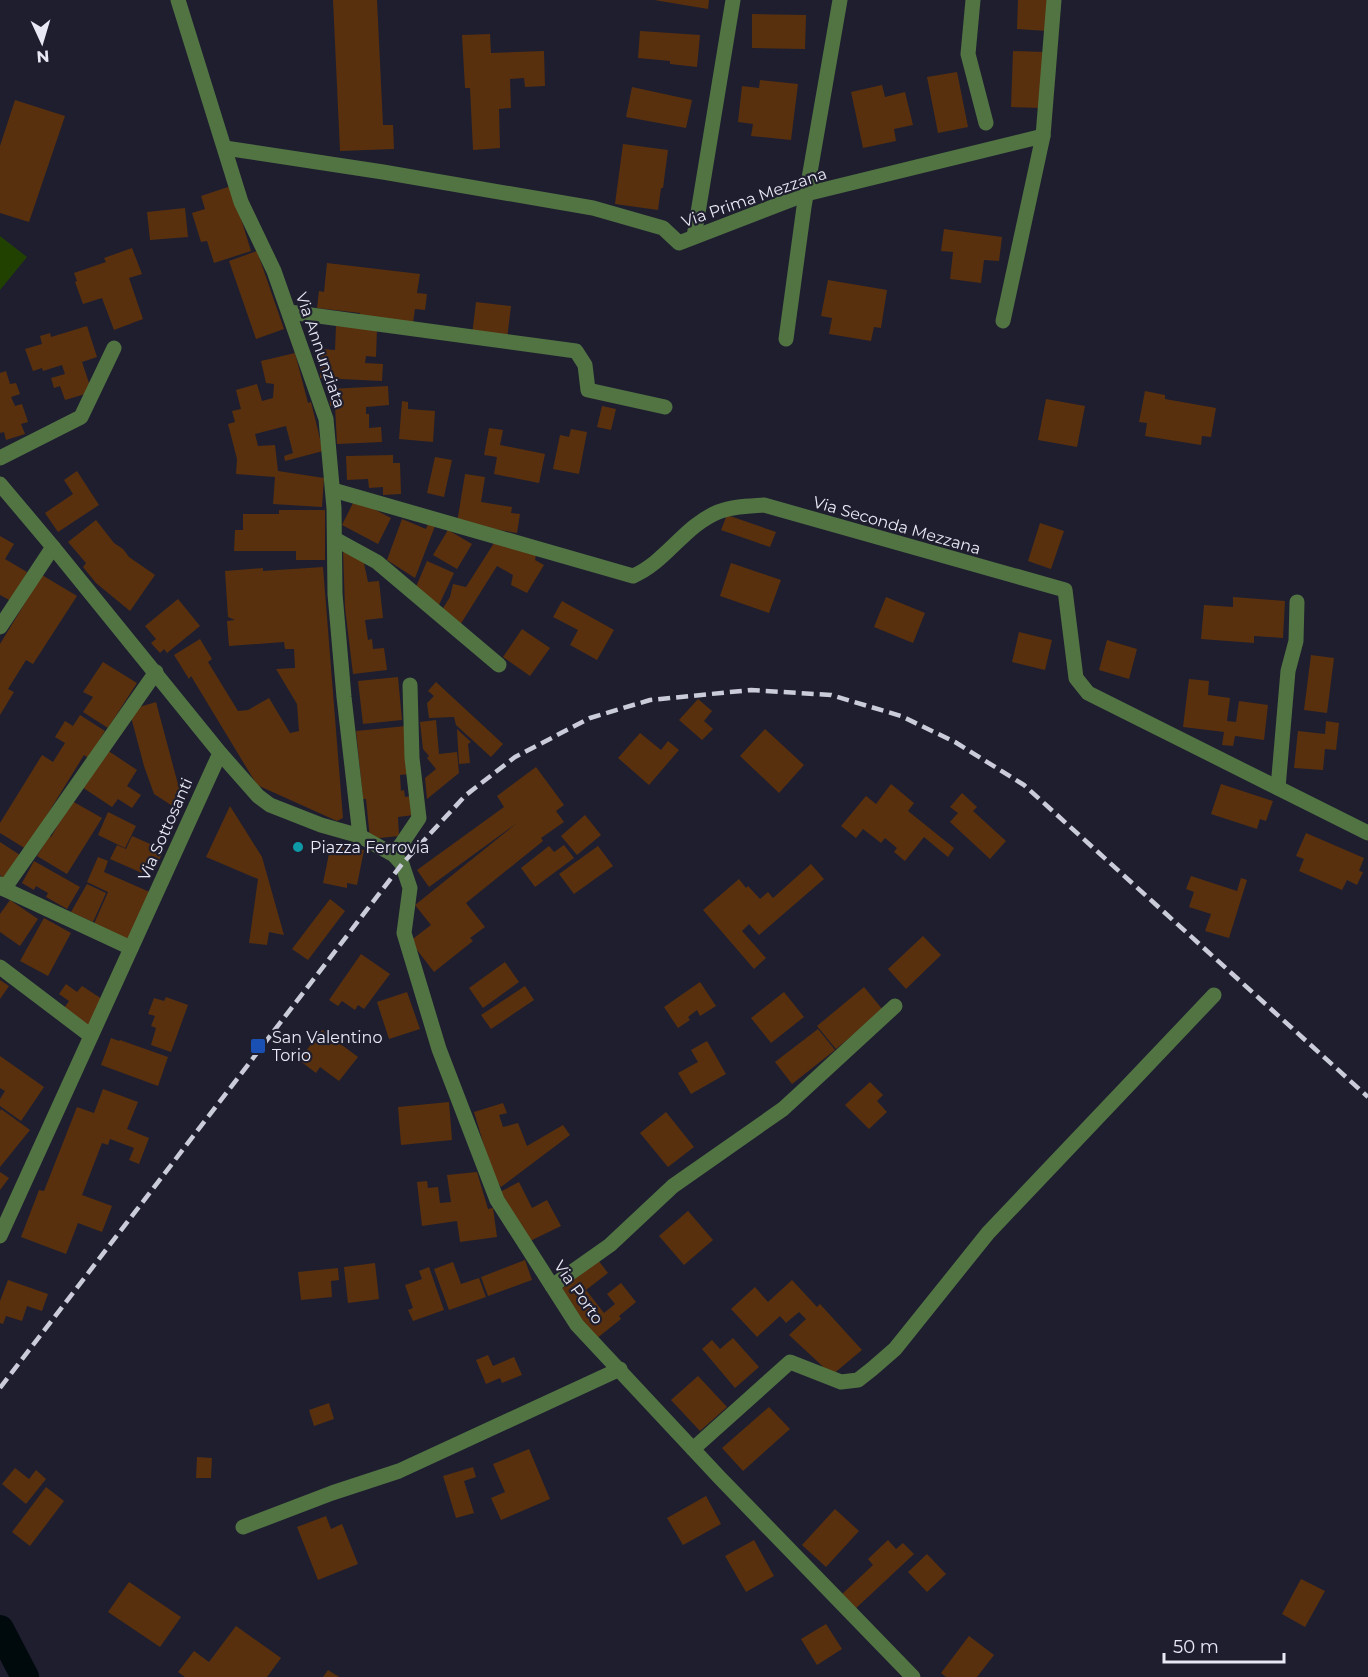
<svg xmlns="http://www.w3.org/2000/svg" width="1368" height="1677" viewBox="0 0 1368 1677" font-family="Montserrat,sans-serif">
  <rect width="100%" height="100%" fill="#1e1e2f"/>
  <!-- park -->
  <path fill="#214101" d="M0 236 27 257 0 290Z"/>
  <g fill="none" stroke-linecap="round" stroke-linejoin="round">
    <!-- river -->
    <path stroke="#000a0d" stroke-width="28" d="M0 1629 25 1677"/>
  </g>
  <!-- building -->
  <g fill="#58300e">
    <path d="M333 0H377L383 125H393L394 149 340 151Z"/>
    <path d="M654 0H709L708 9Z"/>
    <path d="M1018 0H1049L1047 31 1017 29Z"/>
    <path d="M752 14 806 15 805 49 752 48Z"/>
    <path d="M640 31 700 35 697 67 670 64V61L638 58Z"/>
    <path d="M490 34 491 53 544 51 545 86 525 87 524 78 510 79 511 108 499 109 500 148 473 150 470 88H465L462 35Z"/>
    <path d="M1013 51 1044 52 1042 108 1011 107Z"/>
    <path d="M957 72 968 127 938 133 927 77Z"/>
    <path d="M760 80 798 84 791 140 751 136 753 124 738 122 742 86 759 88Z"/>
    <path d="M882 85 885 97 905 92 913 125 894 129 896 141 863 148 851 92Z"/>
    <path d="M632 87 692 100 686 128 626 117Z"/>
    <path d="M15 100 65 116 29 222 0 213V146Z"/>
    <path d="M623 144 668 150 663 188H661L658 210 615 204Z"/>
    <path d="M231 186 251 251 214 263 207 241 201 242 192 213 205 209 201 196Z"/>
    <path d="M185 208 188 237 150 240 147 212Z"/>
    <path d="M944 229 1002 237 999 261 984 260 981 283 950 279 953 252 941 251Z"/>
    <path d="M132 248 142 274 129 278 143 319 114 330 102 298 83 304 75 282 77 281 74 273 106 262 104 258Z"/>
    <path d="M257 251 284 329 256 339 229 261Z"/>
    <path d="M327 263 420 274 417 293 427 294 425 310 415 309 413 323 360 318V313L317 308 319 291 324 292Z"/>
    <path d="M828 280 887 290 881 328 874 327 871 341 829 334 832 318 821 316Z"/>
    <path d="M476 302 511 306 507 339 472 335Z"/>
    <path d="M87 326 97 357 82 362 92 392 65 400 60 386 54 388 51 378 65 374 62 365 43 371 42 368 33 371 25 349 42 344 40 336 50 333 51 337Z"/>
    <path d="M336 326 377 328 376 357 366 356 365 363 383 364 382 381 320 378 321 349 335 350Z"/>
    <path d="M295 353 308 403 311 402 323 451 285 461 284 456 293 453 286 426 255 434 258 446 275 445 278 471 324 478 322 507 273 504 275 477 236 474 237 459 228 424 235 422 232 411 241 409 236 390 257 384 262 401 273 398 274 384 266 383 261 361Z"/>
    <path d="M6 371 10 384 16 383 20 394 11 397 15 406 22 404 28 422 21 424 25 434 6 440 4 432 0 433V373Z"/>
    <path d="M388 386 389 405 366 407V414H369V428L381 427 382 442 337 444 335 406H330L329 389Z"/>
    <path d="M1145 391 1165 395V399L1216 408 1211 437 1202 436 1201 445 1145 436 1147 423 1139 422Z"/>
    <path d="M1046 399 1085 406 1077 447 1038 440Z"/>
    <path d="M402 401 408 402V409L435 411 433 442 399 439Z"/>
    <path d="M602 406 616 409 611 430 597 427Z"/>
    <path d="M489 428 503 430 500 445 545 454 539 483 494 474 497 457 484 455Z"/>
    <path d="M571 429 587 432 579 474 553 469 560 435 569 437Z"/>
    <path d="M393 455V463H400L401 494 383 495V487L369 488 368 479 347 480 346 456Z"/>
    <path d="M435 457 452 460 444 497 427 493Z"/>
    <path d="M77 471 99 505 58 532 45 513 73 494 64 480Z"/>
    <path d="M465 474 485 477 481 502 512 507 511 513 520 514 517 533 457 523Z"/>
    <path d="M355 499 391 518 378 544 342 525Z"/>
    <path d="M279 510H325V560H296V551H234L235 530H243V514H279Z"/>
    <path d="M727 515 776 532 770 547 721 530Z"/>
    <path d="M402 519 426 529 428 524 435 526 415 578 387 560Z"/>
    <path d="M96 520 114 543 123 549 129 557 155 575 130 611 96 583 83 567 86 563 68 542Z"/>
    <path d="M1040 523 1064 531 1051 569 1028 561Z"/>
    <path d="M448 530 472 544 457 569 433 555Z"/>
    <path d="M0 536 14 544 5 559 27 572 11 601 0 595Z"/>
    <path d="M494 543 537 550 535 560 544 565 527 593 511 585 513 575 497 566 460 625 440 613 450 597 453 584 466 587Z"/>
    <path d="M343 550 364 563 368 582 379 581 383 618 365 620 368 640 372 639 373 649 384 648 387 670 353 674 345 608Z"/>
    <path d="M427 561 454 573 438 607 415 589Z"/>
    <path d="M731 563 781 580 769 613 720 596Z"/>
    <path d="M323 567 343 818 337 821 257 785 191 676 189 679 174 655 200 639 212 659 208 662 238 711 248 710 269 698 290 733 299 731 297 704 276 669 295 668 294 649H285L284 642 229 646 227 621 235 620 228 617 225 571 263 568V571Z"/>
    <path d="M42 575 77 596 33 664 26 660 8 689 14 692 0 715V644Z"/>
    <path d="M886 597 925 613 913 643 874 627Z"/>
    <path d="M1233 597 1285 601 1283 638 1254 636V643L1201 639 1204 605 1233 607Z"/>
    <path d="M178 599 200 626 167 653 164 649 160 653 151 643 156 639 145 626Z"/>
    <path d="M562 601 614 630 597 660 570 645 578 630 553 617Z"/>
    <path d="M522 629 550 648 530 676 503 657Z"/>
    <path d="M1019 632 1052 640 1045 670 1012 662Z"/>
    <path d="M1107 640 1137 649 1129 679 1099 670Z"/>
    <path d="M1311 655 1334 658 1327 713 1304 710Z"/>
    <path d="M103 662 137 683 108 728 83 712 93 697 83 692Z"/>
    <path d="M398 677 402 720 363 724 358 681Z"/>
    <path d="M1189 679 1209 681 1208 695 1230 698 1227 721 1236 722 1239 701 1268 705 1264 740 1235 736 1233 746 1222 745 1224 732 1183 727Z"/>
    <path d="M436 682 503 744 491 757 456 725 454 717 429 718 427 703 434 696 428 691Z"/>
    <path d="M698 699 712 711 704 721 713 729 702 740 679 720Z"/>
    <path d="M156 702 183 803 174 807 154 794 144 766 131 717 136 708Z"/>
    <path d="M80 715 105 731 88 758 84 755 26 849 0 833V823L42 755 53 762 65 743 55 737 65 721 73 726Z"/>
    <path d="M436 720 439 754 457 752 459 773 427 799 425 778 436 769 427 758 429 756 423 749 420 722Z"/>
    <path d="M1326 721 1339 723 1336 750 1325 749 1323 770 1294 768 1298 731 1325 734Z"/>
    <path d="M406 726 411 774 400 775 401 791 404 790 405 797 412 796 414 815 398 817 399 836 370 839 366 799H363L356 731Z"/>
    <path d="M457 729 471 742 468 744 470 763 459 764Z"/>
    <path d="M765 729 804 765 779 793 740 756Z"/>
    <path d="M640 733 661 750 668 741 679 750 649 785 618 758Z"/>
    <path d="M107 750 137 770 127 786 141 795 132 808 118 799 112 807 82 787Z"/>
    <path d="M536 767 564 805 556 811 564 822 541 838 543 841 466 903 485 927 470 938 473 941 434 972 410 941 431 925 415 905 517 823 429 887 417 870 504 807 497 796Z"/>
    <path d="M891 784 914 803 908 811 954 848 948 857 924 837 905 861 894 852 897 848 885 838 881 843 863 829 856 838 841 826 866 796 876 804Z"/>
    <path d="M1221 784 1273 801 1266 821 1260 819 1257 829 1211 814Z"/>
    <path d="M962 793 977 807 973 811 1006 841 990 859 950 822 958 813 950 807Z"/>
    <path d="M72 801 102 818 67 874 37 856 49 836 51 837Z"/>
    <path d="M230 806 262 857 284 935 269 932 267 945 249 943 258 879 206 857Z"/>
    <path d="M108 812 136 826 125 848 98 835Z"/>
    <path d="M585 815 601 835 577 855 561 836Z"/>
    <path d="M1306 833 1364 858 1359 871 1363 872 1357 885 1347 880 1342 890 1299 871 1304 859 1296 856Z"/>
    <path d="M132 836 164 850 157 864 148 860 142 873 110 859 117 845 126 849Z"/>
    <path d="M0 842 20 855 4 879 0 875Z"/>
    <path d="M331 844 364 850 357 885 347 883V888L323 883Z"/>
    <path d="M564 845 574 858 535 887 521 868 549 846 554 852Z"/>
    <path d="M598 846 613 866 574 894 559 874Z"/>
    <path d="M98 857 108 861 104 872 152 893 128 939 94 924 108 892 87 882Z"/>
    <path d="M34 861 80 887 67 909 46 897 48 893 36 886 34 890 22 883Z"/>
    <path d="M811 864 824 879 759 935 749 924 742 931 766 958 754 969 703 910 739 879 746 888 748 886 760 899 768 892 773 898Z"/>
    <path d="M1191 876 1237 891 1241 878 1247 880 1229 938 1205 931 1211 914 1189 907 1194 892 1186 889Z"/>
    <path d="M87 884 106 893 93 922 71 912Z"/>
    <path d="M330 899 345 911 308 960 292 949Z"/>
    <path d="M10 900 38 919 20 946 0 932V914Z"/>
    <path d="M44 918 71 933 48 976 20 961Z"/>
    <path d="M923 936 941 955 906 989 888 969Z"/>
    <path d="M361 954 390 974 364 1009 358 1005 355 1010 342 1001 338 1006 329 1000Z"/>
    <path d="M505 962 519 982 483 1008 469 988Z"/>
    <path d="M0 980 9 986 0 999Z"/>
    <path d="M700 982 716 1006 700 1016 697 1010 688 1017 690 1020 678 1028 664 1007Z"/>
    <path d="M66 984 77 992 82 986 102 999 87 1028 62 1011 69 1001 59 994Z"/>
    <path d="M525 986 534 1000 491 1029 481 1015Z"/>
    <path d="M864 987 883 1010 836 1049 817 1026Z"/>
    <path d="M407 992 420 1029 389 1039 377 1002Z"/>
    <path d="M784 992 804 1017 771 1043 751 1018Z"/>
    <path d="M166 997 188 1005 171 1052 151 1045 156 1028 151 1026 155 1016 148 1014 154 998 164 1001Z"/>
    <path d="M818 1029 835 1050 792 1084 775 1062Z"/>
    <path d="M322 1030 358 1057 339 1081 320 1067 316 1073 299 1060Z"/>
    <path d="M111 1038 119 1041 120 1040 168 1057 158 1086 101 1065Z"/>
    <path d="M707 1041 726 1074 691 1094 678 1073 698 1062 691 1050Z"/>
    <path d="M0 1056 44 1087 21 1121 0 1106V1099L5 1091 0 1088Z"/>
    <path d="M870 1082 883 1095 877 1101 887 1112 869 1129 845 1105Z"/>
    <path d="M103 1089 138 1102 127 1129 149 1138 139 1164 129 1160 134 1148 110 1139 108 1145 102 1143 82 1195 112 1206 102 1232 78 1223 66 1254 21 1237 39 1190 44 1191 77 1107 94 1113Z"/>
    <path d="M449 1102 452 1140 401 1145 398 1107Z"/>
    <path d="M503 1103 507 1113 499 1115 503 1127 518 1123 527 1146 563 1125 570 1135 501 1187 493 1176 474 1112Z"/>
    <path d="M1 1109 30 1130 0 1167V1111Z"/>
    <path d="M666 1112 694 1147 668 1167 640 1133Z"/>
    <path d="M0 1172 9 1178 0 1190Z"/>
    <path d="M477 1172 488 1209 493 1208 497 1237 460 1242 457 1221 422 1226 417 1182 427 1181 428 1188 438 1187 440 1203 451 1202 447 1175Z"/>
    <path d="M519 1182 532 1208 547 1200 561 1226 526 1243 500 1192Z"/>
    <path d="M688 1211 713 1240 684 1265 659 1236Z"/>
    <path d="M525 1260 532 1280 488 1296 481 1277Z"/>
    <path d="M598 1260 608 1273 586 1290 604 1313 615 1304 607 1294 621 1283 636 1302 619 1316 621 1319 596 1339 559 1291Z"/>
    <path d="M453 1262 461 1284 479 1278 486 1297 449 1310 434 1269Z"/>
    <path d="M375 1263 379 1299 348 1303 344 1267Z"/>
    <path d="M429 1267 444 1310 413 1321 408 1310 413 1308 405 1285 422 1279 419 1271Z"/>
    <path d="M338 1268 339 1280 331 1281 332 1297 301 1300 298 1272Z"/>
    <path d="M8 1280 48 1294 42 1311 27 1306 22 1321 6 1316 3 1324 0 1323V1301Z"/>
    <path d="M792 1280 817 1307 820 1304 862 1350 832 1375 789 1335 806 1319 799 1312 786 1323 780 1316 757 1337 731 1309 755 1287 768 1302Z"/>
    <path d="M733 1338 759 1367 735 1388 702 1349 712 1340 720 1349Z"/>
    <path d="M488 1355 493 1366 514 1357 522 1375 502 1383 500 1378 486 1384 476 1360Z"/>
    <path d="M698 1376 727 1407 700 1431 671 1400Z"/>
    <path d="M329 1403 334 1419 314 1426 309 1410Z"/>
    <path d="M769 1407 790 1429 743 1471 722 1448Z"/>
    <path d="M529 1449 550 1499 501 1520 491 1498 505 1492 493 1464Z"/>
    <path d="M197 1457 212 1458 211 1478H196Z"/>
    <path d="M473 1467 476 1477 464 1481 474 1513 456 1518 443 1476Z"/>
    <path d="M15 1468 29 1479 36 1470 46 1479 26 1504 2 1484Z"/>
    <path d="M46 1487 64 1501 30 1546 12 1532Z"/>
    <path d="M706 1496 721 1524 683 1545 667 1518Z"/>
    <path d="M835 1509 859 1531 826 1567 802 1545Z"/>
    <path d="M326 1516 331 1529 342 1524 358 1564 318 1580 297 1527Z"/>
    <path d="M754 1540 774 1576 746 1592 725 1556Z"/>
    <path d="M888 1540 896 1549 903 1543 914 1554 854 1610 840 1596 873 1565 868 1559Z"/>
    <path d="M927 1554 946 1574 927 1592 908 1572Z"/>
    <path d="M1301 1579 1325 1591 1305 1627 1282 1614Z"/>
    <path d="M129 1582 181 1617 160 1647 108 1612Z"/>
    <path d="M826 1624 842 1649 817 1665 801 1639Z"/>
    <path d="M236 1626 281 1658 267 1677H185L178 1672 194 1651 209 1662Z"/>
    <path d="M969 1636 994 1655 977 1677H946L941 1673Z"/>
    <path d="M328 1670 339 1677H323Z"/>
  </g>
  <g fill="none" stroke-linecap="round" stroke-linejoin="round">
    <!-- minor -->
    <g stroke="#527443" stroke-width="15">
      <path d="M178 0 241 202 274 271 326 419 334 508 335 594 344 697 360 836"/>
      <path d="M973 0 968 54 986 123"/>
      <path d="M1043 136 1054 0"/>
      <path d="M225 148 383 172 593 208 663 228 679 243 806 194 1043 136 1003 321"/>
      <path d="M694 237 733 0"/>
      <path d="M289 312 576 351 585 365 588 390 665 407"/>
      <path d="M786 339 804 207 840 0"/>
      <path d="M0 458 81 417 114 348"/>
      <path d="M0 484 53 547 220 753 0 1236"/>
      <path d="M333 490 633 576C666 562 684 526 718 512 732 506 749 506 764 505L1065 590 1076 678 1088 693 1368 833"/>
      <path d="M335 539 377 562 499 665"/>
      <path d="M0 627 53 547"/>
      <path d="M220 753 258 796 270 805 321 825 360 836 394 855 402 864 410 888 404 933 439 1049 497 1200 577 1325 720 1478 913 1677"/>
      <path d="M1278 788 1288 671 1296 641 1297 602"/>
      <path d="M394 855 419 818 412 758 410 685"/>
      <path d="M0 884 4 889 131 948"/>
      <path d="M4 889 156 672"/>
      <path d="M0 967 91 1036"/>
      <path d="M552 1286 610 1245 673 1186 783 1109 895 1006"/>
      <path d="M693 1449 790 1362 841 1382 858 1380 872 1369 895 1349 988 1233 1214 995"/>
      <path d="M243 1527 332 1493 399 1471 620 1369"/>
    </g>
    <!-- rail -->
    <path stroke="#cbccd9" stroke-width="4.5" stroke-dasharray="12 6" stroke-linecap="butt" d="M0 1388 402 864 466 795 515 757 590 718 650 700 751 690 831 695 901 716 955 742 1024 785 1368 1097"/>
  </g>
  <!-- markers -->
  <circle fill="#0f9aa8" stroke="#1e1e2f" stroke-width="2" cx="298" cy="847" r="6"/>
  <rect fill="#1a4fb4" stroke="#1e1e2f" stroke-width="2" x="250" y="1038" width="16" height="16" rx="3"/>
  <g text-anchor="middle" stroke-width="4.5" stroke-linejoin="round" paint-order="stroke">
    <!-- street labels -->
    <g font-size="16" fill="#e8e9f5" stroke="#1e1e2f">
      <text transform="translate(754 197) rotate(-19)" y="6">Via Prima Mezzana</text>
      <text transform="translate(321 350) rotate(71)" y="6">Via Annunziata</text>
      <text transform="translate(897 525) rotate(16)" y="6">Via Seconda Mezzana</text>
      <text transform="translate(165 829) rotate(-66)" y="6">Via Sottosanti</text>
      <text transform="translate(579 1292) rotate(55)" y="6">Via Porto</text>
    </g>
    <!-- poi labels -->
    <g font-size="16" fill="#e8e9f5" stroke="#1e1e2f" text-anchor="start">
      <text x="310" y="853">Piazza Ferrovia</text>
      <text x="272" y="1043">San Valentino<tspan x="272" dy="18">Torio</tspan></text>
    </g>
  </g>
  <!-- north arrow -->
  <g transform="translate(42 42) rotate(176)" stroke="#1e1e2f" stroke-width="4.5" paint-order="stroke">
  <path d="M0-4.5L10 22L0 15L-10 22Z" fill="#e8e9f5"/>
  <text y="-9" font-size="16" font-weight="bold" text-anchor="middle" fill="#e8e9f5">N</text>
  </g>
  <!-- scale -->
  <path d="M1164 1653v9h120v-9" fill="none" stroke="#e8e9f5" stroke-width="3"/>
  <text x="1173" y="1653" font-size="18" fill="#e8e9f5" stroke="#1e1e2f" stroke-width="4.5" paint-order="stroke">50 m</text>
</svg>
